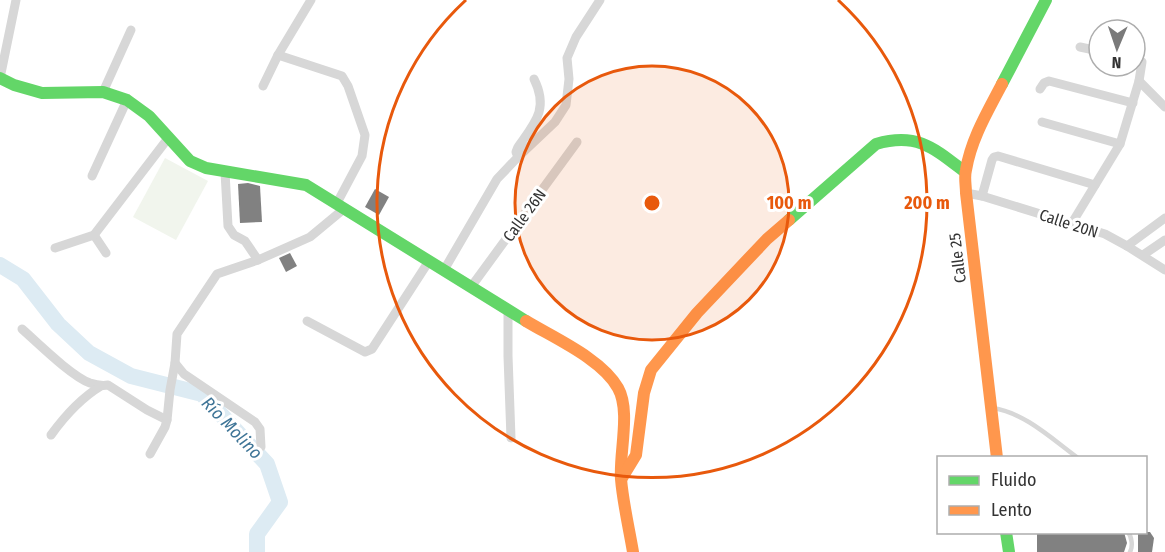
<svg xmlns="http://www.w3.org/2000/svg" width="1165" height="552" viewBox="0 0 1165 552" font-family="'Fira Sans Condensed',sans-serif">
  <rect width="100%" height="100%" fill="#fff"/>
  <!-- green -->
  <path fill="#f1f5ed" d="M165 158 208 181 176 240 133 217Z"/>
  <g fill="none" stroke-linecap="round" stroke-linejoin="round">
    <!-- river -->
    <path stroke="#ddebf3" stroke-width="16" d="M0 265 23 279 58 324 89 353 131 376 202 394 267 464 280 502 257 534V552"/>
  </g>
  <!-- building -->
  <g fill="#818181">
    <path d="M248 183 260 186 262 222 240 223 238 184Z"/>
    <path d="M375 189 389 197 379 215 365 207Z"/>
    <path d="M290 253 297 266 286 272 279 258Z"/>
    <path d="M1037 532H1124L1127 543 1124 552H1037Z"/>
    <path d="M1138 532H1150L1154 538 1152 552H1138Z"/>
  </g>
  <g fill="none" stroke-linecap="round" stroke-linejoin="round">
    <!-- lane -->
    <g stroke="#d7d7d7" stroke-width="4.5">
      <path d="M993 408C1025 413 1052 439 1078 458"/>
      <path d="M1128 532C1132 537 1133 547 1130 552"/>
    </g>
    <!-- street -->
    <g stroke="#d7d7d7" stroke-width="9">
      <path d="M1080 47 1099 51"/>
      <path d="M278 55 342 76 348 86 365 135 362 156 337 203"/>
      <path d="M0 78 16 0"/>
      <path d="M1139 81 1165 107"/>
      <path d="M263 86 278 55 311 0"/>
      <path d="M1040 89 1044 83 1049 81 1133 103"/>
      <path d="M103 92 131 30"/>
      <path d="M1042 122 1120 144"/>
      <path d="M518 157 516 152 518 147C535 123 549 109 534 79"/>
      <path d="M225 172 228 226 234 235 245 241 258 260"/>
      <path d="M92 176 127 100"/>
      <path d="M966 193 982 196 1105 234 1127 246 1165 270"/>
      <path d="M982 196 992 160 994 157 998 156 1095 185"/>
      <path d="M1072 223 1120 144 1139 81 1142 62 1135 59"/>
      <path d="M94 235 106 253"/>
      <path d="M1127 246 1165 218"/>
      <path d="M55 248 94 235 169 137"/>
      <path d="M1143 255 1165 240"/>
      <path d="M444 270 497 179 518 157 555 122 566 105 569 79 567 58 576 37 600 0"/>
      <path d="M471 287 577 142"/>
      <path d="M508 311V356L511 438"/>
      <path d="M307 321 365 352 372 349 429 261"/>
      <path d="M22 329C38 343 71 376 90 383 96 385 102 386 108 385L147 410 167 420"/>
      <path d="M175 363 184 374 255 422 260 429 261 447"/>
      <path d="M51 435C64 417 81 398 101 386"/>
      <path d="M150 454 165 427 167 420 170 390 175 363 177 334 217 274 258 260 310 237 345 208"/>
    </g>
    <!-- fast -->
    <g stroke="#63d668" stroke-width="12">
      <path d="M0 78 14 85 42 93 103 92 127 100 149 116 190 161 206 168 306 185 526 321"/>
      <path d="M1002 84 1046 0"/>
      <path d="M789 220 876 144C917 132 934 148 965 172"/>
      <path d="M1006 532 1009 552"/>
    </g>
    <!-- slow -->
    <g stroke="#ff974d" stroke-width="12">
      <path d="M526 321C554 338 602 359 618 388 631 411 619 453 621 479 623 503 629 528 633 552"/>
      <path d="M997 458 966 193C966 185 964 177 966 170 971 139 988 111 1002 84"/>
      <path d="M622 478 636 455 644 393 651 370 697 313 767 239 789 220"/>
    </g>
  </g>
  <!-- distance rings -->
  <circle cx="652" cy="203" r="137" fill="#e8590c" fill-opacity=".12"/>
  <g fill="none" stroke="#e8590c" stroke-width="3">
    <circle cx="652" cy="203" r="137"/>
    <path d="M838 0A275 275 0 1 1 466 0"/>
  </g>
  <g text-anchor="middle" stroke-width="6" stroke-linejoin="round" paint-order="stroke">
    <!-- street labels -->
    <g font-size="16" fill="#333" stroke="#fff">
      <text transform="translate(524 215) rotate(-54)" y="6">Calle 26N</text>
      <text transform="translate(1069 223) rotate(18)" y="6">Calle 20N</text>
      <text transform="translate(957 258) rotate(-97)" y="6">Calle 25</text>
    </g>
    <!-- water labels -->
    <g font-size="18" font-style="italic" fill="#3f7597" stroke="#fff">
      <text transform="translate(232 428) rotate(46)" y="6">Río Molino</text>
    </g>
  </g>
  <circle cx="652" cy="203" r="9" fill="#e8590c" stroke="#fff" stroke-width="3"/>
  <g font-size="18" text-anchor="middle" font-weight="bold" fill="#e8590c" stroke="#fff" stroke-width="6" stroke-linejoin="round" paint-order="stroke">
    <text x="789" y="209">100 m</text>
    <text x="927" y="209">200 m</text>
  </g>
  <!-- legend -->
  <rect x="937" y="456" width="210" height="78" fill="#ffffff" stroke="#adadad" stroke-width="1.5"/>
  <rect x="949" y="476" width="30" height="9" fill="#63d668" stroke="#adadad" stroke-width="1.5"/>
  <text x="991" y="486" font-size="18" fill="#333333">Fluido</text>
  <rect x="949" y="506" width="30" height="9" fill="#ff974d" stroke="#adadad" stroke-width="1.5"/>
  <text x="991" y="516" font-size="18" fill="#333333">Lento</text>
  <!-- north arrow -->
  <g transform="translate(1117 48) rotate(182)"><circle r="28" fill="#ffffff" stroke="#adadad" stroke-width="1.5"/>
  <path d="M0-4.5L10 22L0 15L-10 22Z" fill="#7a7a7a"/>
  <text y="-9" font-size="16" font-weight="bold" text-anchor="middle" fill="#333333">N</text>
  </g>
</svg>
